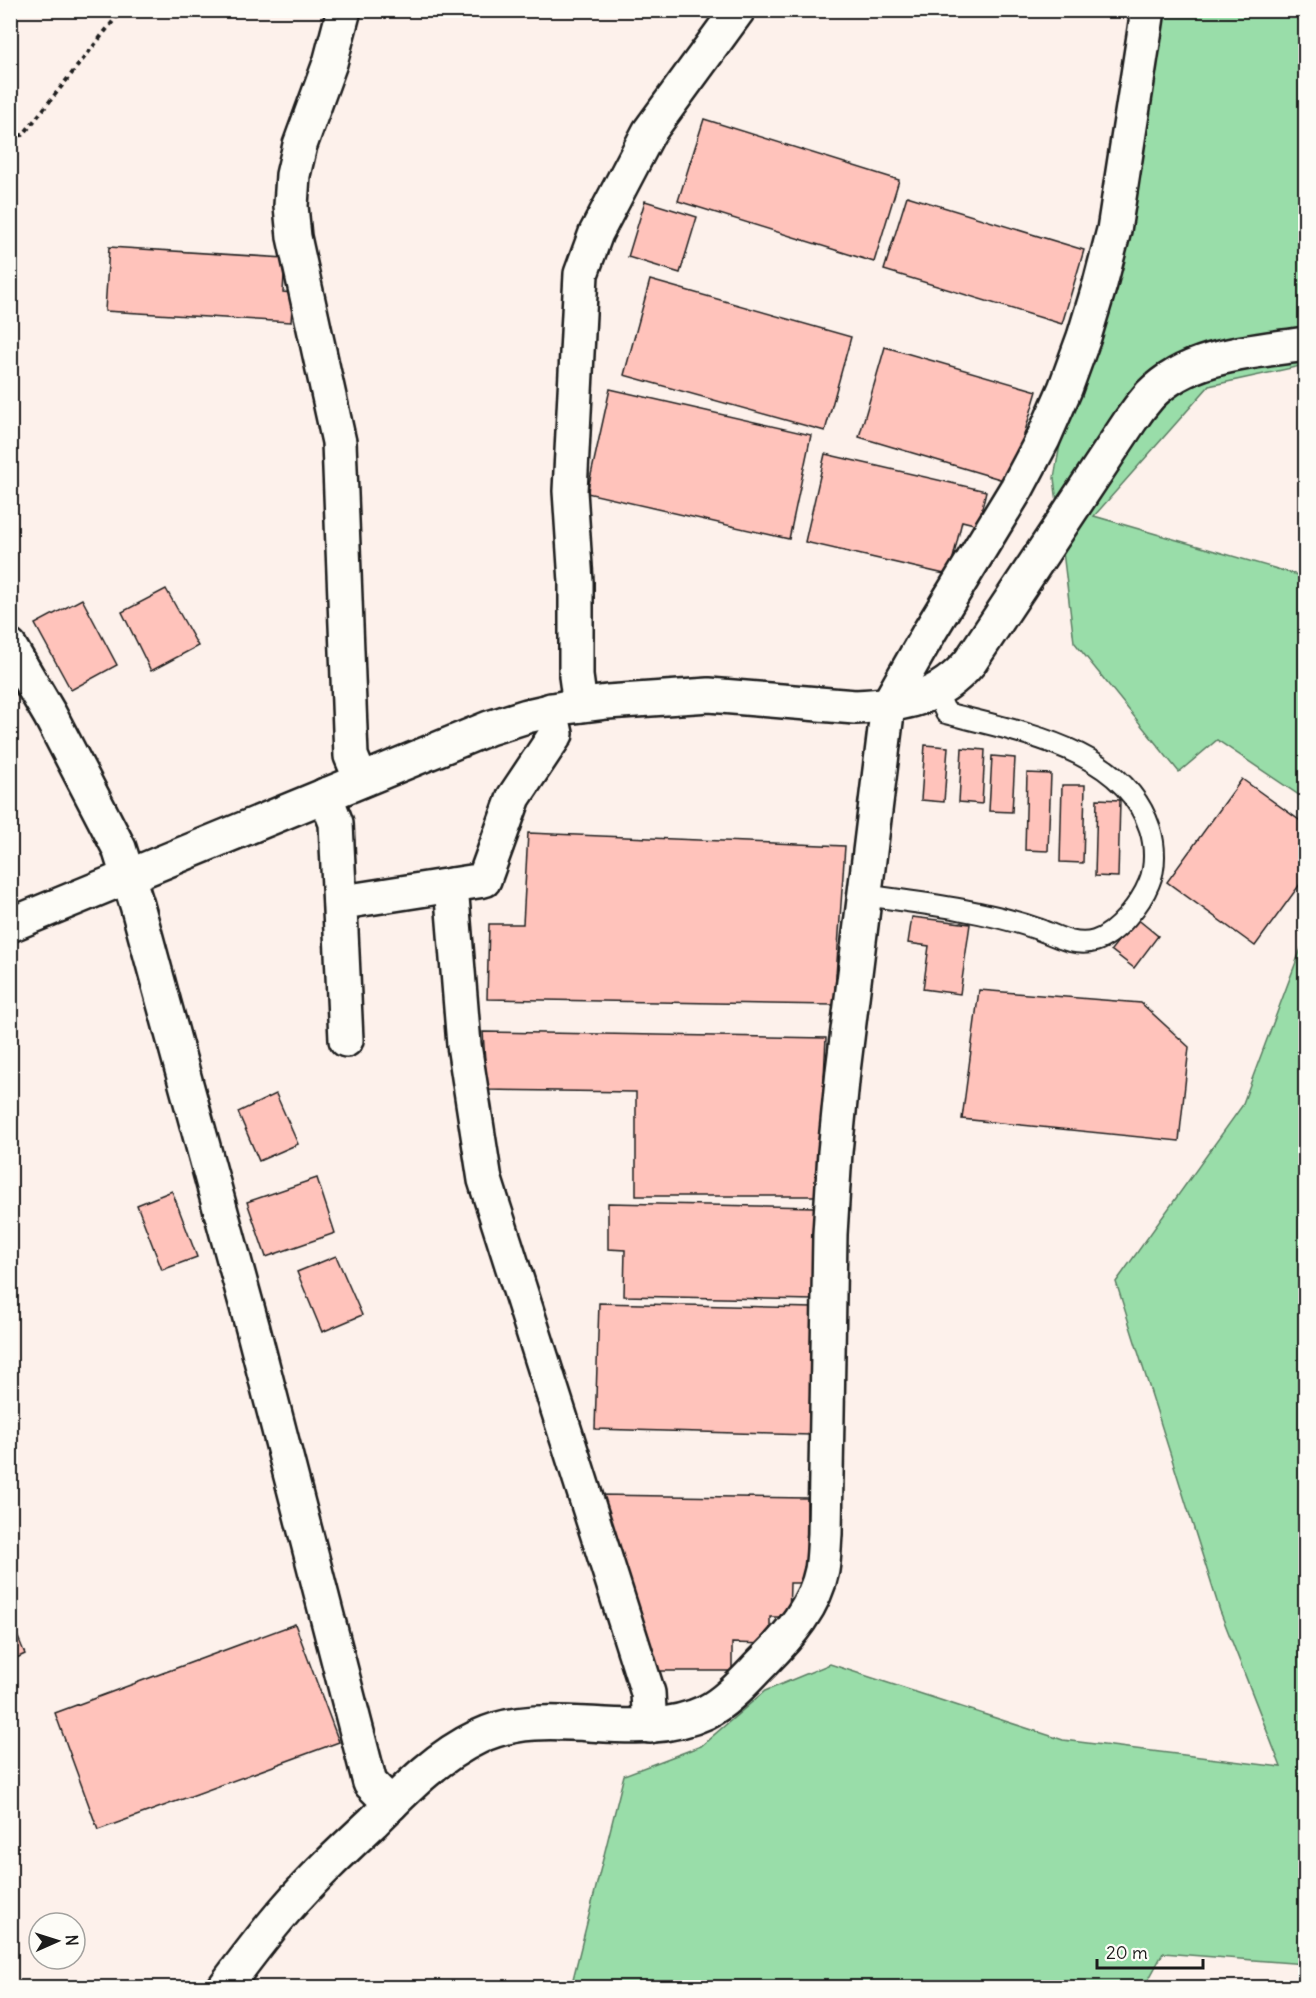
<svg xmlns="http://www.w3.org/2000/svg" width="1316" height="1998" viewBox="0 0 1316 1998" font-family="Delius,sans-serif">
  <rect width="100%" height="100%" fill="#fdf1eb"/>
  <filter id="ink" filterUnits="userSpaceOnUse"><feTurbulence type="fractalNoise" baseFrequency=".0167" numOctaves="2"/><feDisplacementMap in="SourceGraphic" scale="12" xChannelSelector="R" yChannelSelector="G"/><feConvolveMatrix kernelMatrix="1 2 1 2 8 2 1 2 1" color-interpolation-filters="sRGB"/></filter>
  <g filter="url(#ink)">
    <!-- green -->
    <g fill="#99dda9" stroke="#5a7c62" stroke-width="1.5">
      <path d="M1137 11H1305V365L1209 386 1094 516 1305 577V799L1217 740 1179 772 1074 642 1054 478Z"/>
      <path d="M1305 938V1964L1163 1953 1144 1988 571 1987 624 1775 701 1746 765 1691 830 1664 1063 1740 1281 1767 1220 1611 1116 1282 1242 1106Z"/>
    </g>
    <!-- building -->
    <g fill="#ffc3bb" stroke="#1c1c1c" stroke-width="1.5">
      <path d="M704 119 899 180 874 262 678 201Z"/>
      <path d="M907 196 1084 250 1062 324 884 270Z"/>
      <path d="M645 201 697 217 680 273 628 257Z"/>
      <path d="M109 247 285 258 283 292 293 293 291 322 105 311Z"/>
      <path d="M650 280 851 337 825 431 624 375Z"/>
      <path d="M885 347 1037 391 1010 482 859 437Z"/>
      <path d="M610 389 811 435 789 539 587 493Z"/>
      <path d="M825 454 986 491 978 525 962 521 949 575 805 542Z"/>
      <path d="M166 589 198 646 151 671 122 612Z"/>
      <path d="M82 599 117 665 71 690 35 624Z"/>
      <path d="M925 745 948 747 944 802 921 800Z"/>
      <path d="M962 748 985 750 982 804 959 802Z"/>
      <path d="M992 756 1015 758 1012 812 989 811Z"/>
      <path d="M1027 773 1051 774 1048 851 1025 850Z"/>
      <path d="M1242 779 1306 825V876L1255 946 1167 882Z"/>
      <path d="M1062 785H1085L1083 863 1060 862Z"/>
      <path d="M1097 799 1120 800 1118 877 1095 876Z"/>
      <path d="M528 833 845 846 834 1005 487 999 489 924H523Z"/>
      <path d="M912 917 970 924 960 994 923 989 929 946 908 943Z"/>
      <path d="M1136 918 1158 936 1134 968 1111 950Z"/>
      <path d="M979 990 1141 1003 1189 1047 1179 1141 962 1119Z"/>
      <path d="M483 1032 826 1038 818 1196H636V1092L487 1090Z"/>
      <path d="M276 1094 298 1144 259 1161 238 1112Z"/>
      <path d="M317 1178 335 1233 266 1257 247 1202Z"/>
      <path d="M172 1191 197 1257 162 1270 137 1205Z"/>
      <path d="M608 1203 815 1207 814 1300 624 1296 625 1250 608 1249Z"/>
      <path d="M336 1256 362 1315 322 1332 297 1272Z"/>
      <path d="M599 1303 814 1308 811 1435 595 1429Z"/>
      <path d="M598 1495 807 1498 806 1583H790L789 1617H770V1644L732 1643V1671H653Z"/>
      <path d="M10 1618 25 1654 10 1661Z"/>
      <path d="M295 1624 339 1742 98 1830 55 1713Z"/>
    </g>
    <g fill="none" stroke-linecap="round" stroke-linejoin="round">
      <defs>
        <path id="lane" d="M864 895C921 903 984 910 1038 929 1056 936 1075 947 1095 941 1117 934 1141 903 1149 883 1156 867 1155 845 1150 829 1124 748 1018 732 946 713L936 691"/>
        <g id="street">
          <path d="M344 10 330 63 300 145 293 175 291 206 294 237 339 442 351 756 361 780"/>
          <path d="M10 647 50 715 119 848 137 905 253 1329 370 1783 391 1804"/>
          <path d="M580 705 576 676V582L570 491 581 274 596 233 649 132 738 10"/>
          <path d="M325 795 336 823 346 1040"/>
          <path d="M451 885 464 1045 485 1180 648 1693 650 1726"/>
          <path d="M340 901 356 900 484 880 514 797 556 734 551 710"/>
          <path d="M10 925 489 728 527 716 567 707 607 702 709 695 855 707C903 705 938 700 970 662L1130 421C1136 412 1143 403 1150 395 1190 354 1252 352 1306 344"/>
          <path d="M224 1988C244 1961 264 1934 286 1909 313 1878 343 1850 373 1822 405 1790 436 1757 478 1737 550 1702 634 1746 706 1712 728 1701 747 1678 764 1661 789 1636 815 1606 822 1570 824 1558 824 1546 825 1534L830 1234 835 1152 843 1071 888 705 930 631 1017 488 1043 439 1065 389 1084 337 1100 284 1114 230 1148 10"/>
        </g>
      </defs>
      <!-- lane casing -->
      <use href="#lane" stroke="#1c1c1c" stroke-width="24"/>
      <!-- street casing -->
      <use href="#street" stroke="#1c1c1c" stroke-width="38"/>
      <!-- path -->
      <path stroke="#1c1c1c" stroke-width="4" stroke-dasharray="4.5 4.5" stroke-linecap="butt" d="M10 136 23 135 122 10"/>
      <!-- lane -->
      <use href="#lane" stroke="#fdfcf7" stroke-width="20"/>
      <!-- street -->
      <use href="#street" stroke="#fdfcf7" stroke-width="33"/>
    </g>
  </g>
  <!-- margin -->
  <rect width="1316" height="1998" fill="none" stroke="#fdfcf7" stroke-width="36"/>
  <rect x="18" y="18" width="1280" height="1962" fill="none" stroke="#1c1c1c" stroke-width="2" filter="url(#ink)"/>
  <!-- north arrow -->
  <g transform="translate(57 1941) rotate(87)"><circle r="28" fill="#fdfcf7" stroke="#a3a29f" stroke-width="1.5"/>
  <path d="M0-4.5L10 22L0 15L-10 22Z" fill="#1c1c1c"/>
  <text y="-9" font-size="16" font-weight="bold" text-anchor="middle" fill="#1c1c1c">N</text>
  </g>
  <!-- scale -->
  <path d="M1097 1959v9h106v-9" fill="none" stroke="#1c1c1c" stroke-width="3"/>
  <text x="1106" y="1959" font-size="18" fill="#1c1c1c" stroke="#fdfcf7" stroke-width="4.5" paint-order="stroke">20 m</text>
</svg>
